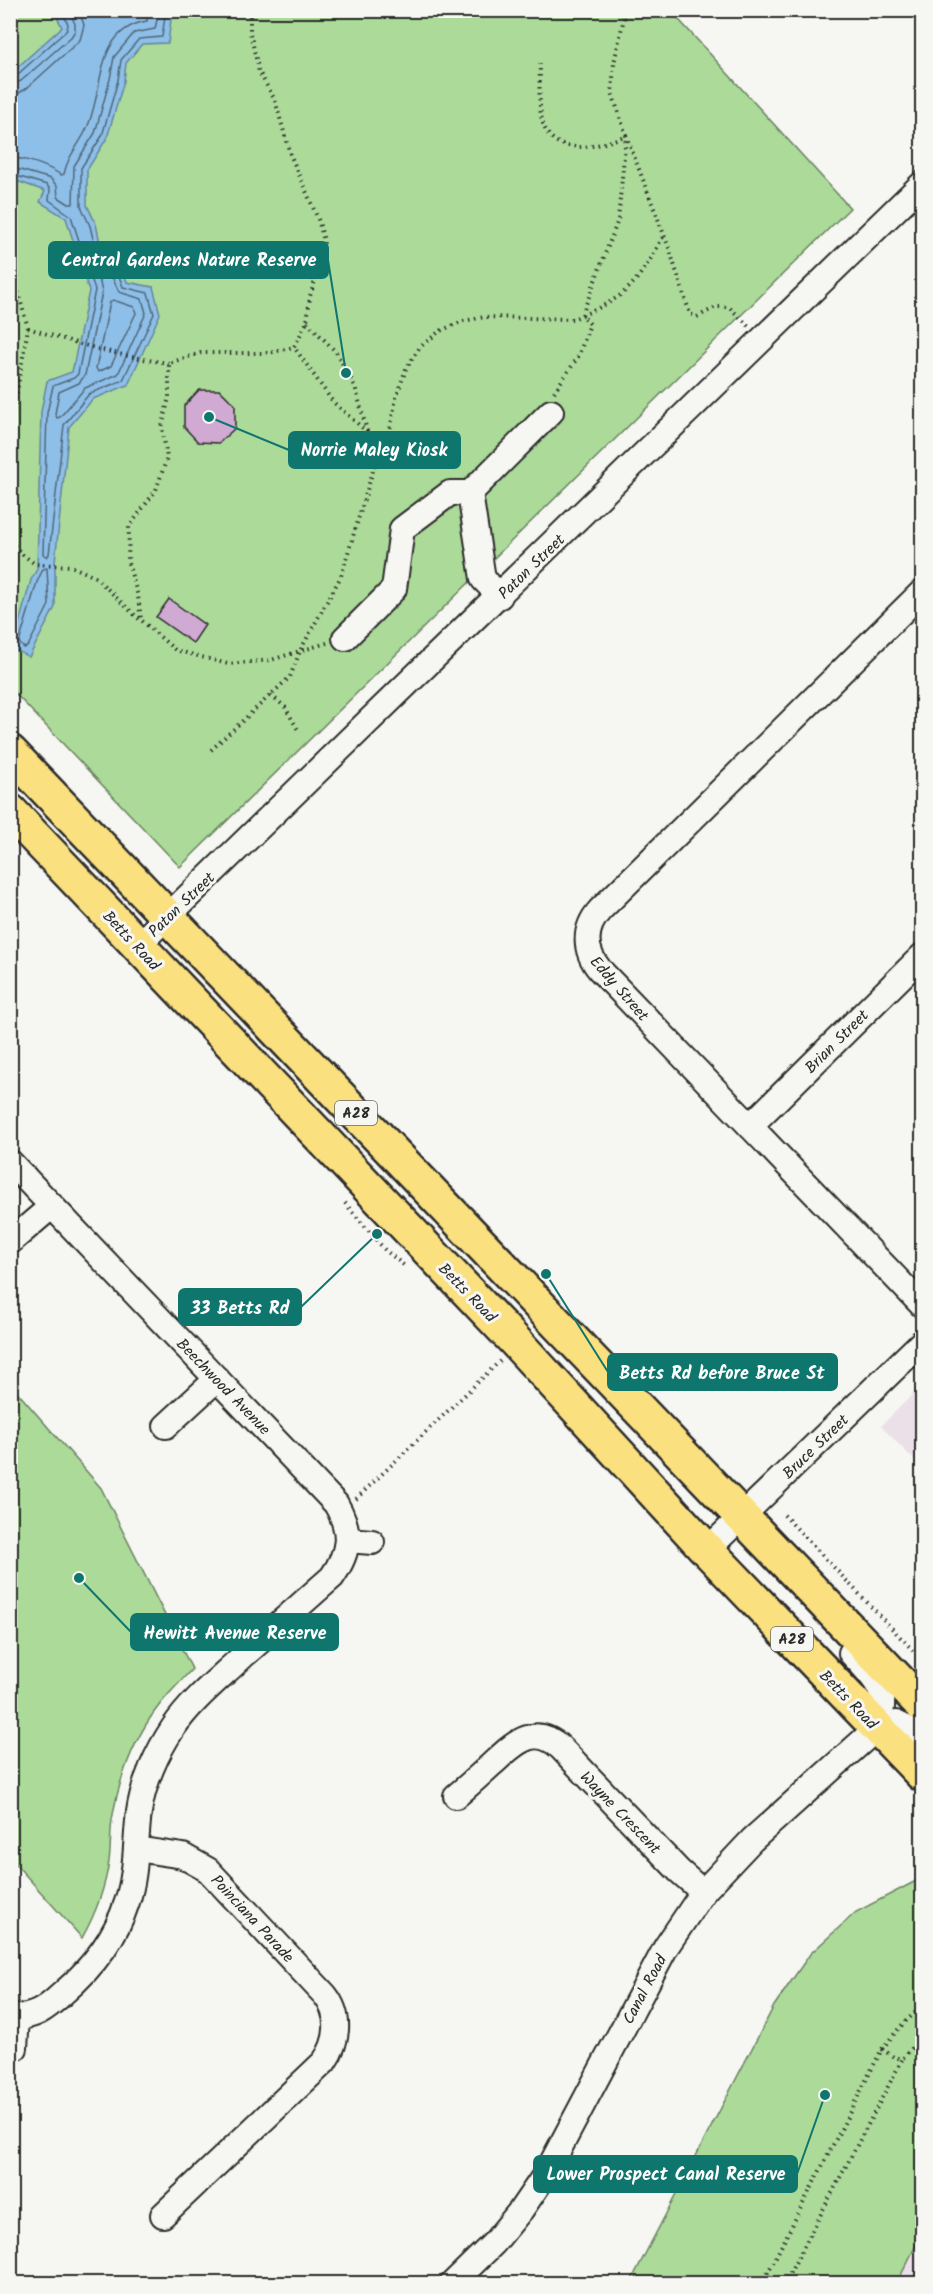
<svg xmlns="http://www.w3.org/2000/svg" width="933" height="2294" viewBox="0 0 933 2294" font-family="Kalam,sans-serif">
  <rect width="100%" height="100%" fill="#f6f6f2"/>
  <filter id="ink" filterUnits="userSpaceOnUse"><feTurbulence type="fractalNoise" baseFrequency=".0167" numOctaves="2"/><feDisplacementMap in="SourceGraphic" scale="12" xChannelSelector="R" yChannelSelector="G"/><feConvolveMatrix kernelMatrix="1 2 1 2 8 2 1 2 1" color-interpolation-filters="sRGB"/></filter>
  <g filter="url(#ink)">
    <!-- built -->
    <g fill="#ebdfe8">
      <path d="M922 1385V1468L881 1426Z"/>
      <path d="M922 2233V2283H897Z"/>
    </g>
    <!-- green -->
    <g fill="#abda99" stroke="#6b8262" stroke-width="1.5">
      <path d="M11 11H671L850 208 180 867 11 689Z"/>
      <path d="M12 1386 101 1488 192 1669C182 1680 171 1691 161 1703 135 1736 119 1778 112 1820 110 1833 111 1847 109 1861 105 1889 96 1913 82 1938L11 1859 10 1388Z"/>
      <path d="M922 1880V2233L897 2283H630L774 2006 810 1954 856 1912 914 1882Z"/>
    </g>
    <!-- water -->
    <path fill="#8dbfe9" stroke="#66849d" stroke-width="1.5" d="M54 11H172L168 43 142 44 126 63 124 81 107 138 87 170V205L96 224 101 248 118 255 127 282 153 287 160 314 128 385 93 399 69 427 55 562V607L29 657 12 648 31 580 37 569 41 412 47 381 72 372 89 291 66 218 40 202 45 191 11 179V73L62 27Z"/>
    <g fill="none" stroke-linecap="round" stroke-linejoin="round">
      <!-- shore -->
      <g stroke="#526677" stroke-width="1.5">
        <path d="M10 77 17 75 67 30 68 24 61 10"/>
        <path d="M10 85 21 81 71 37 75 31V24L69 10"/>
        <path d="M10 94 19 93 27 88 80 40 84 25 79 10"/>
        <path d="M10 158C26 158 48 166 61 175L64 174C68 155 78 147 86 130 105 92 93 30 147 21L149 10"/>
        <path d="M10 167 51 179 57 186 58 197 69 204H73L74 166 95 133 110 79 114 57 134 33 155 29 159 10"/>
        <path d="M10 174 47 185 50 190 49 200 71 216 95 290 78 374 74 378 53 386 47 413 43 554 47 557 49 554 64 425 89 394 123 380 154 314 148 293 123 287 113 260 96 251 90 226 81 206V168L102 136 118 80 121 60 139 39 162 37 166 10"/>
        <path d="M99 262 107 266 119 292 142 299 146 313 118 374 85 388 60 417 57 418 55 414 59 392 79 383 85 375 102 292 96 265Z"/>
        <path d="M113 300 134 307 136 313 111 366 98 372 96 368 110 302Z"/>
        <path d="M47 568 49 605 28 646 24 648 19 643 37 582 43 569Z"/>
      </g>
    </g>
    <!-- building -->
    <g fill="#d0aad2" stroke="#2b2b2b" stroke-width="1.5">
      <path d="M199 390H220L235 405V428L219 443 198 442 184 427V406Z"/>
      <path d="M169 599 205 625 193 643 156 617Z"/>
    </g>
    <g fill="none" stroke-linecap="round" stroke-linejoin="round">
      <defs>
        <g id="minor">
          <path d="M922 592 600 910C583 929 584 951 600 970L922 1305"/>
          <path d="M500 596 483 579 470 493 551 412"/>
          <path d="M345 638 394 589 402 529 450 493H470"/>
          <path d="M137 946 922 184"/>
          <path d="M750 1126 922 956"/>
          <path d="M10 1162 336 1504C352 1532 350 1551 332 1577 302 1603 273 1630 243 1656 219 1679 192 1700 173 1728 157 1752 143 1783 139 1812 135 1842 137 1873 127 1902 115 1940 91 1969 62 1994 47 2008 33 2020 10 2016"/>
          <path d="M10 1242 52 1206"/>
          <path d="M166 1426 217 1379"/>
          <path d="M347 1540 372 1542"/>
          <path d="M707 1550 922 1342"/>
          <path d="M851 1653C876 1681 891 1689 877 1728"/>
          <path d="M456 1796C468 1786 480 1775 492 1764 513 1745 534 1722 561 1748L679 1871 703 1892"/>
          <path d="M136 1849 183 1856 208 1870 325 1995C341 2015 339 2041 324 2062L163 2215"/>
          <path d="M15 2048 17 2018"/>
          <path d="M452 2284 494 2243 521 2210 547 2172 666 1947 703 1892 752 1840 877 1728 896 1723 922 1736"/>
        </g>
        <g id="highway">
          <path d="M10 752 922 1705"/>
          <path d="M10 811 515 1341 707 1550 922 1774"/>
        </g>
      </defs>
      <!-- minor casing -->
      <use href="#minor" stroke="#2b2b2b" stroke-width="28"/>
      <!-- highway casing -->
      <use href="#highway" stroke="#2b2b2b" stroke-width="38"/>
      <!-- path -->
      <g stroke="#2b2b2b" stroke-width="4" stroke-dasharray="1.5 4.5" stroke-linecap="butt">
        <path d="M250 10V32L259 72 275 100 290 154 318 219 324 241 322 260 310 296 307 322 294 347 333 402 367 432 378 454"/>
        <path d="M540 63C540 82 538 102 542 120 551 160 601 147 626 135L669 248 690 314 697 317 716 307H729L749 326"/>
        <path d="M10 263 28 328 10 431"/>
        <path d="M307 322 336 352 355 386 367 431"/>
        <path d="M28 328C75 343 121 357 169 363"/>
        <path d="M554 392 578 357 590 324 582 315 618 220 626 135 612 93 614 63 624 18 621 10"/>
        <path d="M10 541 22 554 35 564 71 566 95 577 140 620"/>
        <path d="M327 643 300 651 341 576 378 454 390 430 396 398 406 369 420 347 440 331 463 321 485 317 573 319C587 313 603 307 616 298 637 285 652 257 664 235"/>
        <path d="M271 695 285 707 298 730"/>
        <path d="M211 750 290 677 300 651 271 660 228 664 175 650 141 620 138 596 128 563 129 527 156 490 167 458 162 427 169 397V363L201 353H269L294 347"/>
        <path d="M345 1203 385 1250 406 1267"/>
        <path d="M356 1499 500 1361"/>
        <path d="M784 1515 922 1660"/>
        <path d="M882 2049 895 2058H903L922 2037"/>
        <path d="M762 2284 882 2049 900 2027 922 2006"/>
        <path d="M784 2284 903 2058"/>
      </g>
      <!-- minor -->
      <use href="#minor" stroke="#f6f6f2" stroke-width="24"/>
      <!-- highway -->
      <use href="#highway" stroke="#fbe080" stroke-width="33"/>
    </g>
  </g>
  <g text-anchor="middle" stroke-width="6" stroke-linejoin="round" paint-order="stroke">
    <!-- shield labels -->
    <g fill="#f6f6f2" stroke="#686867" stroke-width="1.5">
      <rect x="335" y="1101" width="42" height="24" rx="4.5"/>
      <rect x="771" y="1627" width="42" height="24" rx="4.5"/>
    </g>
    <g font-size="15" font-weight="bold" fill="#2b2b2b">
      <text x="356" y="1118">A28</text>
      <text x="792" y="1644">A28</text>
    </g>
    <!-- street labels -->
    <g font-size="16" fill="#2b2b2b" stroke="#f6f6f2">
      <text transform="translate(531 566) rotate(-44)" y="6">Paton Street</text>
      <text transform="translate(181 904) rotate(-44)" y="6">Paton Street</text>
      <text transform="translate(132 940) rotate(47)" y="6">Betts Road</text>
      <text transform="translate(620 988) rotate(49)" y="6">Eddy Street</text>
      <text transform="translate(836 1041) rotate(-45)" y="6">Brian Street</text>
      <text transform="translate(468 1292) rotate(46)" y="6">Betts Road</text>
      <text transform="translate(224 1386) rotate(46)" y="6">Beechwood Avenue</text>
      <text transform="translate(815 1446) rotate(-44)" y="6">Bruce Street</text>
      <text transform="translate(849 1699) rotate(46)" y="6">Betts Road</text>
      <text transform="translate(621 1812) rotate(46)" y="6">Wayne Crescent</text>
      <text transform="translate(253 1918) rotate(47)" y="6">Poinciana Parade</text>
      <text transform="translate(644 1989) rotate(-62)" y="6">Canal Road</text>
    </g>
  </g>
  <!-- callouts -->
  <path fill="none" stroke="#0f766e" stroke-width="2" d="M346 373L328 260M209 417L289 450M377 1234L301 1307M546 1274L608 1372M79 1578L131 1632M825 2095L797 2174"/>
  <g fill="#0f766e" stroke="#f6f6f2" stroke-width="2">
    <circle cx="346" cy="373" r="6"/>
    <circle cx="209" cy="417" r="6"/>
    <circle cx="377" cy="1234" r="6"/>
    <circle cx="546" cy="1274" r="6"/>
    <circle cx="79" cy="1578" r="6"/>
    <circle cx="825" cy="2095" r="6"/>
  </g>
  <g fill="#0f766e" stroke="#0f766e" stroke-width="2">
    <rect x="49" y="242" width="279" height="36" rx="6"/>
    <rect x="289" y="432" width="171" height="36" rx="6"/>
    <rect x="179" y="1289" width="122" height="36" rx="6"/>
    <rect x="608" y="1354" width="229" height="36" rx="6"/>
    <rect x="131" y="1614" width="207" height="36" rx="6"/>
    <rect x="534" y="2156" width="263" height="36" rx="6"/>
  </g>
  <g font-size="18" text-anchor="middle" font-weight="bold" fill="#fff">
    <text x="189" y="266">Central Gardens Nature Reserve</text>
    <text x="374" y="456">Norrie Maley Kiosk</text>
    <text x="240" y="1314">33 Betts Rd</text>
    <text x="722" y="1379">Betts Rd before Bruce St</text>
    <text x="235" y="1639">Hewitt Avenue Reserve</text>
    <text x="666" y="2180">Lower Prospect Canal Reserve</text>
  </g>
  <!-- margin -->
  <rect width="933" height="2294" fill="none" stroke="#f6f6f2" stroke-width="36"/>
  <rect x="18" y="18" width="897" height="2258" fill="none" stroke="#2b2b2b" stroke-width="2" filter="url(#ink)"/>
</svg>
